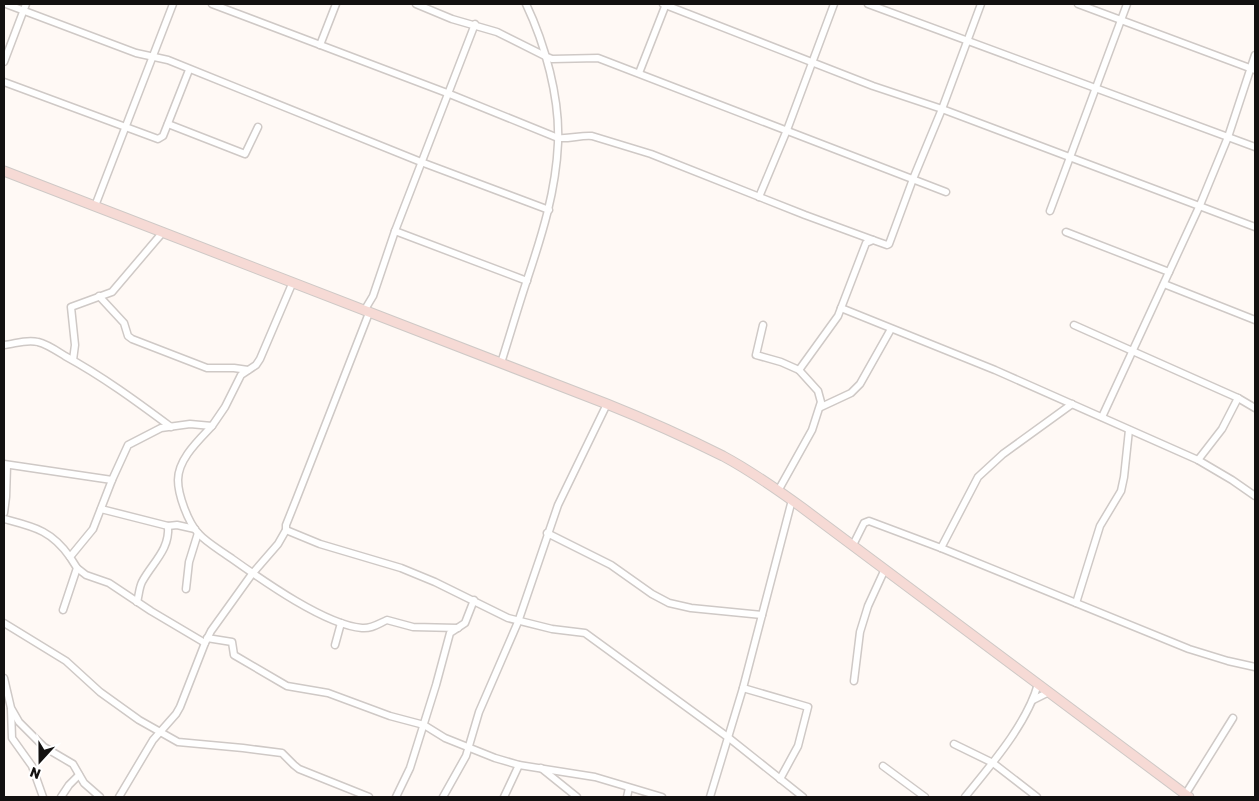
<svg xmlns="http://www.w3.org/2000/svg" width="1259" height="801" viewBox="0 0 1259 801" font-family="Rubik,sans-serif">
  <rect width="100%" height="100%" fill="#fff9f5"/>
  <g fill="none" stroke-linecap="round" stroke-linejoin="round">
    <defs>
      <g id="minor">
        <path d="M6 4 136 53 168 60 421 162 549 210"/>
        <path d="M212 4 447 93 558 138C570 139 581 135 592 136L651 154 805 215 873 240"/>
        <path d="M416 4 452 19 497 32 547 57 552 59 598 58 946 192"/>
        <path d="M663 4 873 86 942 109 1255 227"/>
        <path d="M868 4 1255 147"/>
        <path d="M1078 4 1255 70"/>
        <path d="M475 24 395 231 527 281"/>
        <path d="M320 45 336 4"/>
        <path d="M4 62 26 4"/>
        <path d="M639 73 666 4"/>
        <path d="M4 82 158 139 163 136 189 70"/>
        <path d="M168 124 245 154 258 127"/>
        <path d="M759 197 787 130 834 4"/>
        <path d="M95 206 173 4"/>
        <path d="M1050 211 1127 4"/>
        <path d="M1066 232 1169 272"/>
        <path d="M1164 284 1255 320"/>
        <path d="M99 296 124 323 128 336 132 339 207 368H234L248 370"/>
        <path d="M841 308 995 370 1198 460 1232 480 1255 496"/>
        <path d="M364 311 373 296 395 231"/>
        <path d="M763 325 756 355 781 362 799 370 818 391 821 402 812 430 778 491"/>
        <path d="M1074 325 1238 398 1255 408"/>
        <path d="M4 345C15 344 26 339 38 342 47 344 57 351 65 356 102 376 136 401 171 427"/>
        <path d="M73 360 75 345 71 307 112 292 163 232"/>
        <path d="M501 363C510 335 518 307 527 280 542 235 556 191 558 143 560 98 545 44 526 4"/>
        <path d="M799 370 838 316 866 243 873 240 887 245 889 244 913 179 942 109 981 4"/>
        <path d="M821 407 851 393 860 384 891 329"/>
        <path d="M1102 417 1200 205 1228 137 1255 55"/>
        <path d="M212 426C199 440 178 459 178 480 178 495 188 522 198 533 207 543 220 550 231 558 262 580 325 625 362 628 371 629 378 624 387 620L413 627 458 628"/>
        <path d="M1198 460 1222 429 1238 398"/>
        <path d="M4 464 112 480"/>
        <path d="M101 509 168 526 177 525 195 529"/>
        <path d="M4 513 6 497 7 465"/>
        <path d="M4 519C34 527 51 530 70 557"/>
        <path d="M286 530 320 544 401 568 435 582 508 618 552 629 585 633 729 738 803 797"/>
        <path d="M547 533 611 565 652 594 669 603 691 608 762 615"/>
        <path d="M853 545 864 523 869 521 941 548 1189 649 1228 661 1255 667"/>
        <path d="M941 548 978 477 1003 454 1072 404"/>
        <path d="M77 568 86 575 109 583 151 611 205 643"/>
        <path d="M186 589 189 562 198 533"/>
        <path d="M137 602C139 595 139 588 142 582 152 563 170 550 168 526"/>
        <path d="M1076 603 1100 526 1121 491 1124 477 1129 430"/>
        <path d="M63 610 77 568 70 557 93 529 112 480 128 445 161 428 190 424 212 426 225 407 241 375 256 365 260 359 292 284"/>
        <path d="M4 623 66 661 100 692 139 720 178 742 243 748 282 753 294 765 299 769 369 797"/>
        <path d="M207 638 232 642 234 655 287 686 328 693 390 716 424 725 445 738 495 758 519 765 595 777 662 797"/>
        <path d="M335 645 341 623"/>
        <path d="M4 678 11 708 19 722 44 747 73 764 84 783 100 797"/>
        <path d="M854 681 860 632 868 606 885 569"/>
        <path d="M743 688 808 707 798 746 780 779"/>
        <path d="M1033 700 1049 692"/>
        <path d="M11 709 12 738 32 766 43 797"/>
        <path d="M954 744 993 763 1037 797"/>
        <path d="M883 766 925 797"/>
        <path d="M541 768 577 797"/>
        <path d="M1185 795 1233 718"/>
        <path d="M61 797 69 785 79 775"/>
        <path d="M119 797 153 740 176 714 180 707 205 643 211 631 252 574 278 544 286 530V525L296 500 369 313"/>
        <path d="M396 797 410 768 436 685 450 633 465 623 474 600"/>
        <path d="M443 797 466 756 479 712 518 622 558 505 607 404"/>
        <path d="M504 797 519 765"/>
        <path d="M627 797 629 788"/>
        <path d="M710 797 743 688 792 500"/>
        <path d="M965 797C990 766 1027 724 1038 684"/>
      </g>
      <path id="secondary" d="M4 171 607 404C647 420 685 437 723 456 751 471 778 490 804 509L1189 797"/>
    </defs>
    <!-- minor casing -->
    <use href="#minor" stroke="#cfc9c6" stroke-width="9"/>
    <!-- secondary casing -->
    <use href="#secondary" stroke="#cfc9c6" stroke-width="11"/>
    <!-- minor -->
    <use href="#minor" stroke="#fff" stroke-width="6"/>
    <!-- secondary -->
    <use href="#secondary" stroke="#f6dad5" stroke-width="9"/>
  </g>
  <!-- border -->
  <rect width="1259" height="801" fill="none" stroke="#131110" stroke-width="10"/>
  <!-- north arrow -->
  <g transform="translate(40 761) rotate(201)" stroke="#ffffff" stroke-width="4" paint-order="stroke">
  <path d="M0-4L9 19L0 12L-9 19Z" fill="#131110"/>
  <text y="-8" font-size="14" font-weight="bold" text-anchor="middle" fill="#131110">N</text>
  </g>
</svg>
